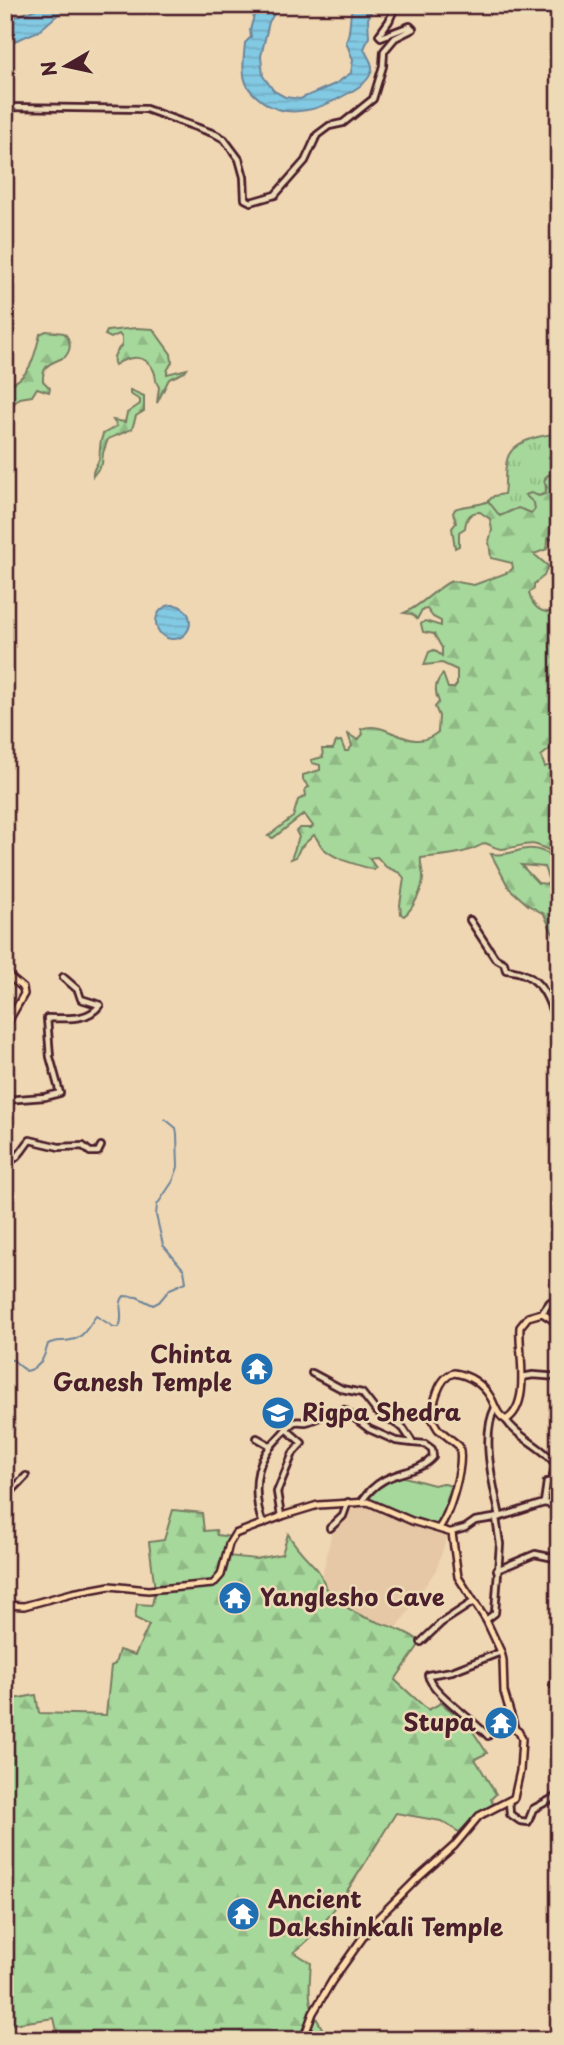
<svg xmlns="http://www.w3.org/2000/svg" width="564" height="2045" viewBox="0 0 564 2045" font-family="'Playpen Sans',sans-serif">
  <defs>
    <pattern id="grass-tufts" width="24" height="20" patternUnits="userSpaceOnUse" patternTransform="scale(1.75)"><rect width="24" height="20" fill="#a5d89a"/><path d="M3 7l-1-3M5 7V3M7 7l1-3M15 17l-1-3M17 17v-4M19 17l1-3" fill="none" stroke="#90b985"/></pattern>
    <pattern id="forest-firs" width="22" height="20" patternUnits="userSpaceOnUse" patternTransform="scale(1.75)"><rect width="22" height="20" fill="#a5d89a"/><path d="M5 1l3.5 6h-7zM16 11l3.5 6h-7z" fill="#90b985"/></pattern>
    <pattern id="water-rules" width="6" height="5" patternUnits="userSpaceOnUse" patternTransform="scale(1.75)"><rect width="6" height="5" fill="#82c9e3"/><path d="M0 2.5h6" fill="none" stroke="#72acc3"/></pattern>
  </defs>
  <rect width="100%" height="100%" fill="#f0d7b3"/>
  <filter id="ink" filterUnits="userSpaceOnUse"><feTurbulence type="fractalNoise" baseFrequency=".0143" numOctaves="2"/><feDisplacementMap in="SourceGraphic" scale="14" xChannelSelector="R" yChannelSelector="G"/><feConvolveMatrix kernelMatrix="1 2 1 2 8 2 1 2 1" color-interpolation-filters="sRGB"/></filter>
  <g filter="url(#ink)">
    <!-- built -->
    <path fill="#e6c8a6" d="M343 1502H368L449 1531 436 1570 397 1628 363 1616 340 1603 327 1590 322 1577 330 1540Z"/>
    <!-- grass -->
    <path fill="url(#grass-tufts)" stroke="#787c62" stroke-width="2" d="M559 433V448L549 457 552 462H559V480H554L548 475 545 478 546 492 539 496 534 495 535 509 532 513C519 511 514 506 503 516L498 515 488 501 494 496 504 494C506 483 504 471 507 460 512 439 542 436 559 433Z"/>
    <!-- forest -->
    <g fill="url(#forest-firs)" stroke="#787c62" stroke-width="2">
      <path d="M136 328 153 329 171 354 172 362 167 371V374L187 369 185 372 169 379 157 403 159 387C154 381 157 378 154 371 146 353 129 356 115 365 111 358 117 350 122 345V338L119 334 111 338 105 335 107 331Z"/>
      <path d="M46 331 64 333C71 340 72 349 65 357 53 363 42 363 43 381L50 388 49 392 37 388 32 396 20 398 12 405H5V386C30 380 35 355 40 334Z"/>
      <path d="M130 390 144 396V411L136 416 132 429 108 439 103 453 102 464 93 476C92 468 97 467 99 459 101 449 98 446 103 434L117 426 113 420 125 422 127 413 140 404V400L130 394Z"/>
      <path d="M548 475H551L554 480H559V542L548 538 547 549 534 554 548 566 544 576 534 584V588L529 593C533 609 543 615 559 611V750L550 749 541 756 545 767 559 762V878L549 881 544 867 521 865 538 883 548 884 553 890 559 893V940L552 932 544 914 528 905 509 888 491 854C518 858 521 839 553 856V853C527 837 527 847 502 849 496 849 491 845 485 843 465 855 444 855 421 858 420 864 422 868 423 875 424 888 413 909 404 916L401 914 400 905 404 878 400 873 386 867 377 857 369 858 376 868 374 870C357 864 337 861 323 848 319 844 318 839 314 835L300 848 296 857 291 859 299 837 296 831 300 828H311L313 826 304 814 273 838 268 836 293 817 298 800 306 796 305 789 309 787 303 780V775L320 770V765L312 763 311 760 323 757 322 749H333L336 742 341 741 345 751H348L352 746 348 734 358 740 363 734 361 729C388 718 409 756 438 732L439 716 435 707 439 702C434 692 435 682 443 674L448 688H454L457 684V670L442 663 424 665 429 652 434 650 442 656V648L434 634 423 632 421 624 425 621 441 626V621L433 617 427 609 422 610 417 619 412 614 404 613C421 606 434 590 451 581L474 585 509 572 513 568 512 563 491 558 489 541 492 530 490 519 480 512C469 512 466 519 465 528L459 532V546L455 548 452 528 456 523 453 513 455 509C466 504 477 507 488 501L500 516 518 508 532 513 535 509 534 503 525 495 531 493 539 496 545 494 547 487 544 481Z"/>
      <path d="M173 1510 202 1513 204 1531 216 1530 217 1535 232 1537 227 1556 256 1559 282 1554 288 1534C296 1548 305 1556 316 1568 321 1573 323 1581 326 1587 333 1600 347 1608 360 1615 381 1625 402 1627 421 1642L395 1680 428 1710 441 1703 468 1724 487 1753 475 1759 496 1794 491 1799 494 1806 478 1814 459 1832 441 1821 396 1813C371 1852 330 1927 294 1952L311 1963C308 2004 308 2005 329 2040H161L156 2036 146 2040H59L54 2018 5 2025V1706L8 1700 36 1695 39 1713 106 1715 111 1666 115 1664 119 1650 135 1655 149 1625 135 1618 137 1604 152 1605 155 1590 149 1542 164 1540Z"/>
    </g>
    <!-- garden -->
    <path fill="#a5d89a" stroke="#787c62" stroke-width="2" d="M397 1475 434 1485 442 1483 451 1486 439 1528 362 1501 369 1492Z"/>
    <!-- water -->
    <g fill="url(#water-rules)" stroke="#6c8599" stroke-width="2">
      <path d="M46 5H83L74 11 63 10 39 31 5 45V21Z"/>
      <path d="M257 5H277L276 11 269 22 261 56 263 76 274 91 285 97 300 99 335 84 351 73 353 60 346 42C352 29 348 18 353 5H373L368 19 369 37 364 49C367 56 375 65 371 73 367 83 356 89 347 94 321 109 288 121 262 101 256 96 250 92 247 85 241 73 244 56 245 43L251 37 250 30Z"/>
      <circle cx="173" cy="622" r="17"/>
    </g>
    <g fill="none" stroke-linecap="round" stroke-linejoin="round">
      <!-- stream -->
      <path stroke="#6c8599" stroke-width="2" d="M5 1359 13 1360 26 1371C41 1368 44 1358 48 1344 57 1340 62 1342 71 1340 84 1338 89 1325 96 1316L114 1327H119C125 1316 116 1305 124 1296L137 1297 153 1305 159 1302 170 1289 186 1282 184 1270 163 1245 156 1215 157 1205 173 1181 178 1167 177 1134 176 1128 165 1119"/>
      <defs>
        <g id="minor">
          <path d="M5 107 146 109 215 134 224 139 239 159 244 177 245 199 251 202 275 195 305 161 317 135 329 126 343 123 373 99 383 66 384 51 395 38 413 29 410 26 381 37 379 35 389 21 396 5"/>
          <path d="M470 920 495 958 504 963 506 970C544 973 550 1002 559 1034"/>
          <path d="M5 1100 45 1097 60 1093 50 1057 47 1018C66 1018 87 1022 100 1005L81 999 78 990 63 977"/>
          <path d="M5 1162C19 1160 22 1149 30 1140L59 1147 83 1146 90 1152H98L101 1146"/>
          <path d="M542 1313 550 1302 559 1298"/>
          <path d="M312 1373 342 1389 362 1393 376 1411 403 1428 413 1443 425 1444 432 1449 433 1457C415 1478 385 1466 362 1501"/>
          <path d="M522 1377 533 1375 559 1377"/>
          <path d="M506 1420C519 1440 550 1449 559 1471"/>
          <path d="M286 1429 294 1422C298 1421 302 1422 306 1422 318 1419 326 1411 339 1415L344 1410 369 1429 396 1441 413 1443"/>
          <path d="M257 1438 271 1446"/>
          <path d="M5 1498 26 1476"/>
          <path d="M544 1503 559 1506"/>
          <path d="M500 1517 544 1503 547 1482H552L554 1471H559"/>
          <path d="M263 1524C255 1503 253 1474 265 1455 270 1445 279 1438 286 1429L302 1443 293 1453 277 1492 281 1516"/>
          <path d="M330 1528 343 1516 348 1502"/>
          <path d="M451 1532 465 1528 475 1521 500 1517C494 1487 480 1437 495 1408"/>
          <path d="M497 1570 535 1554 559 1559"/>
          <path d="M559 1613V1615"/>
          <path d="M486 1620 495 1613 500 1544 496 1518"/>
          <path d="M421 1642 441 1623 473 1602"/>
          <path d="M553 1685 559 1684"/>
          <path d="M488 1736C476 1722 430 1691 428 1675L452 1671 501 1652"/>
          <path d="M509 1801 510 1814 520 1821 528 1822 533 1809 559 1795"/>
        </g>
        <g id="major">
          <path d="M5 973 23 988 24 994 5 1027"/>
          <path d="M439 1528C450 1513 465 1464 459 1446L438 1429 432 1419C433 1404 438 1377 454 1373 469 1375 483 1384 491 1398 496 1407 497 1415 506 1420 532 1404 518 1353 520 1327L528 1317 542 1313 559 1324"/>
          <path d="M5 1605 24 1606 72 1593 110 1586 148 1590 213 1584 221 1575 229 1544 235 1534 285 1515 318 1505 368 1502 412 1521 452 1533 458 1577 486 1620 501 1652 503 1660 504 1692 515 1729 519 1732 522 1739 520 1771 514 1798 479 1816 454 1846 416 1880 373 1923 332 1981 313 2013 303 2040"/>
        </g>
      </defs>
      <!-- minor casing -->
      <use href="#minor" stroke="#4a1f2b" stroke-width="10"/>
      <!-- major casing -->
      <use href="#major" stroke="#4a1f2b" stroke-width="10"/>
      <!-- minor -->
      <use href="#minor" stroke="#eddbb8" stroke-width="4.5"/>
      <!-- major -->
      <use href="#major" stroke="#fddcac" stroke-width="5"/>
    </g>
  </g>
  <!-- icons -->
  <defs>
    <symbol id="temple-disc" viewBox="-11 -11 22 22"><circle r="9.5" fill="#1f6fb2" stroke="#eddbb8"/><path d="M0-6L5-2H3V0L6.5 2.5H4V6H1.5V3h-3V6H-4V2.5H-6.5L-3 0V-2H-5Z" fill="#fff"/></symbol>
    <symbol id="university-disc" viewBox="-11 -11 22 22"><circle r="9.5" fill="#1f6fb2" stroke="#eddbb8"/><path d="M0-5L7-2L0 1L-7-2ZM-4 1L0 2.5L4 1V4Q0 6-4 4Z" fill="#fff"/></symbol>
  </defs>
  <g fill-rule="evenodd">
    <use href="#temple-disc" x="238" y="1350" width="38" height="38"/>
    <use href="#university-disc" x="259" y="1394" width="38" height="38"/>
    <use href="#temple-disc" x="216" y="1579" width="38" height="38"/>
    <use href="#temple-disc" x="482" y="1704" width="38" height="38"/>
    <use href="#temple-disc" x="224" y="1895" width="38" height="38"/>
  </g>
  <g text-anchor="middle" stroke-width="5" stroke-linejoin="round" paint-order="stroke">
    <!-- poi labels -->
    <g font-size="24" font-weight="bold" fill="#4a1f2b" stroke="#eddbb8" text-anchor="start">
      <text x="232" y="1363" text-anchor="end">Chinta<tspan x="232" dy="28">Ganesh Temple</tspan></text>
      <text x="302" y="1421">Rigpa Shedra</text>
      <text x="260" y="1606">Yanglesho Cave</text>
      <text x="476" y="1731" text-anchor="end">Stupa</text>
      <text x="268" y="1908">Ancient<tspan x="268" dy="28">Dakshinkali Temple</tspan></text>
    </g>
  </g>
  <!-- margin -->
  <rect width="564" height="2045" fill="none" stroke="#eddbb8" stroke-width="28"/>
  <rect x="14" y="14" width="536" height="2017" fill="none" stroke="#4a1f2b" stroke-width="2.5" filter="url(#ink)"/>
  <!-- north arrow -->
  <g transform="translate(66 66) rotate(261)" stroke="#eddbb8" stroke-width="5" paint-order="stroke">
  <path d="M0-5L12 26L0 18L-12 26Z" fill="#4a1f2b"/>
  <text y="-10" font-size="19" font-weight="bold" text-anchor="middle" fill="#4a1f2b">N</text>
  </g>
</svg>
